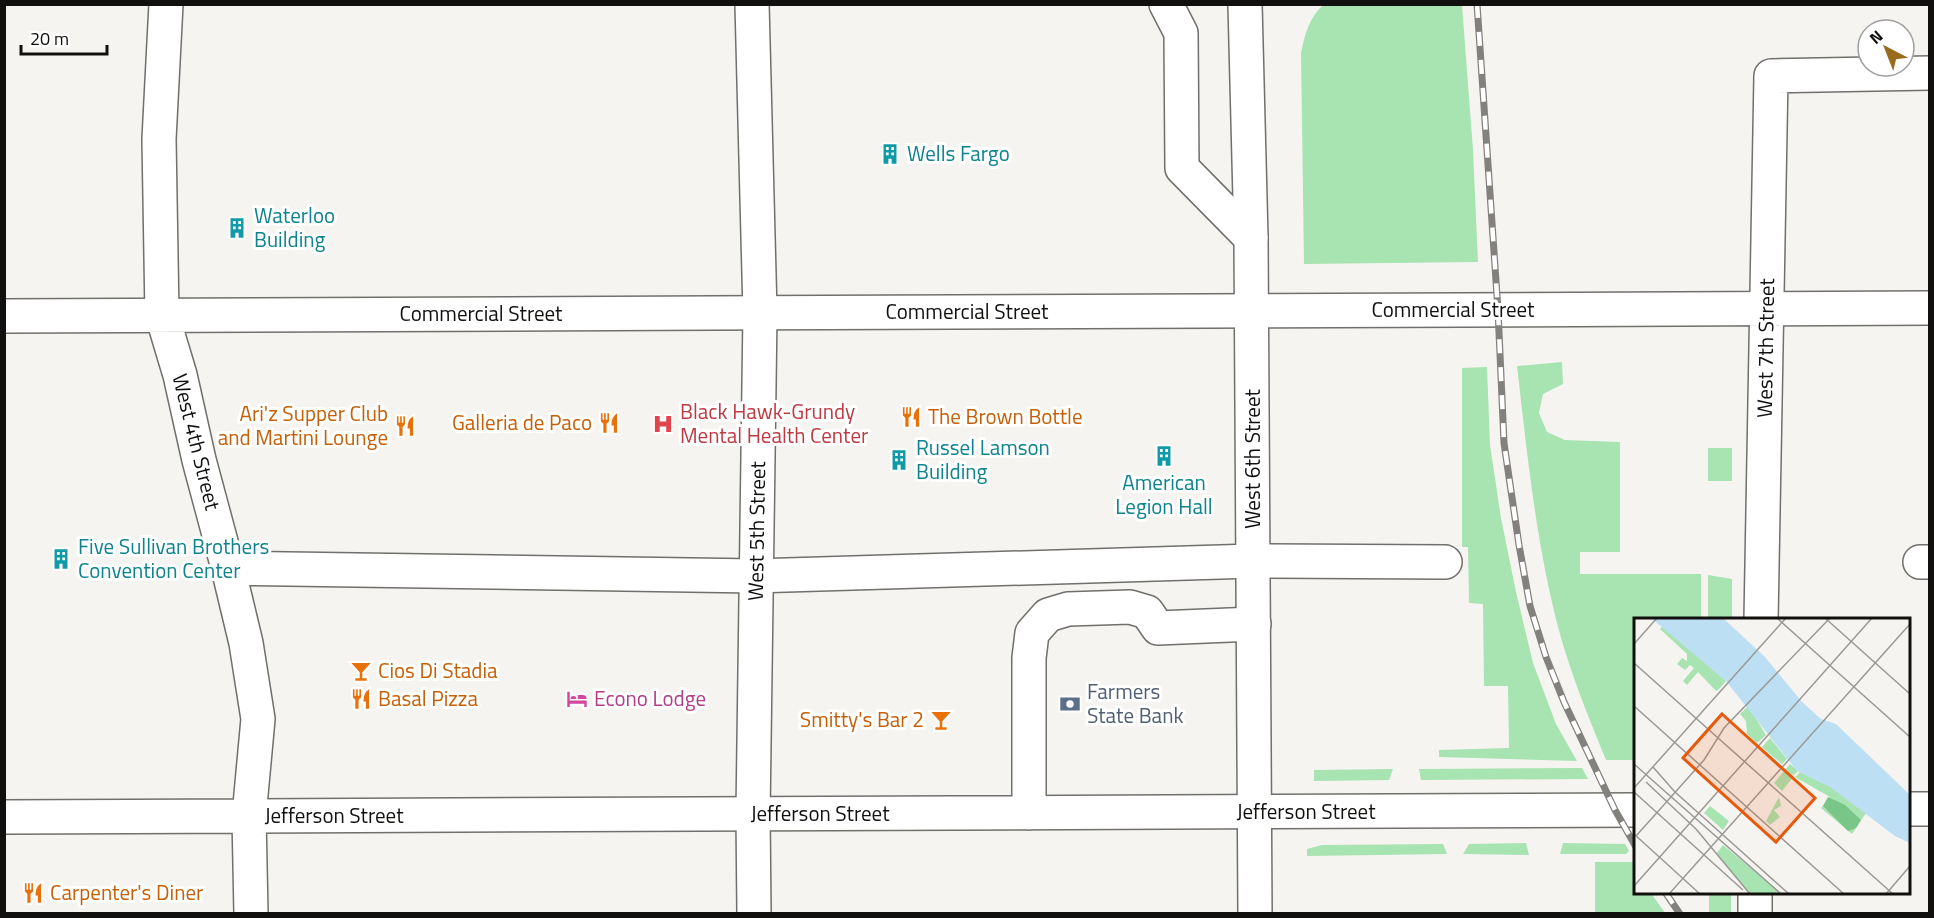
<svg xmlns="http://www.w3.org/2000/svg" width="1934" height="918" font-family="'Titillium Web',sans-serif">
  <style>
    .green { fill: #a7e4b1 }
    .lines { fill: none; stroke-linecap: round; stroke-linejoin: round }
    .minor-casing { stroke: #706f6b; stroke-width: 36 }
    .major-casing { stroke: #706f6b; stroke-width: 36 }
    .minor { stroke: #fff; stroke-width: 33 }
    .major { stroke: #fff; stroke-width: 33 }
    .rail-casing { stroke: #83817e; stroke-width: 7 }
    .rail { stroke: #fff; stroke-width: 4.5; stroke-dasharray: 14; stroke-linecap: butt }
    .labels { text-anchor: middle; stroke-width: 6; stroke-linejoin: round; paint-order: stroke }
    .culture-label { font-size: 21px; fill: #0d838f; stroke: #fff; text-anchor: start }
    .street-label { font-size: 21px; fill: #11100e; stroke: #fff }
    .health-label { font-size: 21px; fill: #be3a42; stroke: #fff; text-anchor: start }
    .food-label { font-size: 21px; fill: #c56008; stroke: #fff; text-anchor: start }
    .service-label { font-size: 21px; fill: #4e5e75; stroke: #fff; text-anchor: start }
    .hotel-label { font-size: 21px; fill: #b23c85; stroke: #fff; text-anchor: start }
    .inset-road { fill: none; stroke: #9a9996; stroke-width: 1.5 }
    .view { fill: #e8590c; fill-opacity: 0.15; stroke: #e8590c; stroke-width: 3 }
    .inset-edge { fill: none; stroke: #11100e; stroke-width: 3 }
  </style>
  <rect width="100%" height="100%" fill="#f6f4f0"/>
  <!-- green -->
  <path class="green" d="M1323,5H1462L1473,150L1478,262L1304,264L1301,53C1305,34 1309,18 1323,5Z
    M1562,362L1563,384L1543,394L1539,413L1547,432L1565,440L1620,442V552H1580V574H1701V619L1636,620L1635,760H1606C1588,716 1570,672 1558,627C1536,542 1527,453 1517,366Z
    M1487,367L1490,445L1501,518L1516,592L1533,663L1556,724L1577,761L1439,757V750L1509,748L1508,686H1484L1483,604L1469,603L1468,547H1462V368Z
    M1708,448H1732V481H1708Z
    M1708,575L1732,579V619H1708Z
    M1582,768L1588,779L1421,780L1419,769Z
    M1393,769L1389,780L1314,781V770Z
    M1526,843L1529,855L1463,854L1469,844Z
    M1563,843L1625,844L1629,851L1626,854H1560Z
    M1443,844L1447,854L1307,856V849L1322,845Z
    M1595,862H1633L1635,866L1636,892L1651,893L1665,913H1595Z
    M1709,893H1731V913H1709Z"/>
  <g class="lines">
    <!-- minor casing -->
    <g class="minor-casing">
      <path id="minor" d="M166,4L159,139L162,315L180,375L199,460L228,568L246,643L258,719L249,816L251,914
        M1166,4L1181,33L1182,168L1251,238
        M4,316L1930,308
        M1920,562H1930
        M228,568L756,576L1253,561L1445,562
        M1761,620L1771,76L1930,73
        M1908,809H1930
        M1029,813V658L1032,633L1048,615L1068,609L1130,607L1147,612L1158,628L1254,624
        M4,817L1636,810
        M1755,914V892"/>
    </g>
    <!-- major casing -->
    <g class="major-casing">
      <path id="major" d="M752,4L760,313L753,814L754,914
        M1245,4L1251,238L1255,914"/>
    </g>
    <!-- minor -->
    <use href="#minor" class="minor"/>
    <!-- major -->
    <use href="#major" class="major"/>
    <!-- rail casing -->
    <g class="rail-casing">
      <path id="rail" d="M1477,4L1498,310L1504,443L1519,545L1530,606L1546,657L1564,702L1615,810L1636,847
        M1665,892L1680,914"/>
    </g>
    <!-- rail -->
    <use href="#rail" class="rail"/>
  </g>
  <!-- icons -->
  <defs>
    <g id="building-bare" transform="scale(1.62)"><path d="M-4-6H4V6H1V3H-1V6H-4ZM-2.5-4.3h1.7v1.8h-1.7ZM.8-4.3h1.7v1.8H.8ZM-2.5-1h1.7V.8h-1.7ZM.8-1h1.7V.8H.8Z" fill="#0f9aa8" stroke="#fff" stroke-width="2.5" paint-order="stroke"/></g>
    <g id="restaurant-bare" transform="scale(1.62)"><path d="M-5-6h1v4h1v-4h1v4h1v-4h1v5L-1.5 .5V6h-2V.5L-5-1ZM5-6V6H3V1.5H1.5Q1.5-4 5-6Z" fill="#e8710a" stroke="#fff" stroke-width="2.5" paint-order="stroke"/></g>
    <g id="hospital-bare" transform="scale(1.62)"><path d="M-5-5h3v3.5h4V-5h3V5h-3V1.5h-4V5h-3Z" fill="#e0444e" stroke="#fff" stroke-width="2.5" paint-order="stroke"/></g>
    <g id="bar-bare" transform="scale(1.62)"><path d="M-6-5H6L.8 .8V4.5H3.5V6h-7V4.5H-.8V.8Z" fill="#e8710a" stroke="#fff" stroke-width="2.5" paint-order="stroke"/></g>
    <g id="hotel-bare" transform="scale(1.62)"><path d="M-6-4.5h1.5V1H6V5H4.5V3h-9V5H-6ZM-4 0a1.8 1.8 0 1 1 3.6 0ZM.5 0V-2.5h3Q6-2.5 6 0Z" fill="#d1479c" stroke="#fff" stroke-width="2.5" paint-order="stroke"/></g>
    <g id="bank-bare" transform="scale(1.62)"><path d="M-6-4H6V4H-6ZM0-2.3a2.3 2.3 0 1 0 0 4.6a2.3 2.3 0 1 0 0-4.6Z" fill="#5c6f8a" stroke="#fff" stroke-width="2.5" paint-order="stroke"/></g>
  </defs>
  <g fill-rule="evenodd">
    <use href="#building-bare" x="890" y="154"/>
    <use href="#building-bare" x="237" y="228"/>
    <use href="#restaurant-bare" x="911" y="417"/>
    <use href="#restaurant-bare" x="609" y="423"/>
    <use href="#hospital-bare" x="663" y="424"/>
    <use href="#restaurant-bare" x="405" y="426"/>
    <use href="#building-bare" x="1164" y="456"/>
    <use href="#building-bare" x="899" y="460"/>
    <use href="#building-bare" x="61" y="559"/>
    <use href="#bar-bare" x="361" y="671"/>
    <use href="#restaurant-bare" x="361" y="699"/>
    <use href="#hotel-bare" x="577" y="699"/>
    <use href="#bank-bare" x="1070" y="704"/>
    <use href="#bar-bare" x="941" y="720"/>
    <use href="#restaurant-bare" x="33" y="893"/>
  </g>
  <g class="labels">
    <!-- culture labels -->
    <g class="culture-label">
      <text x="907" y="161">Wells Fargo</text>
      <text x="254" y="223">Waterloo<tspan x="254" dy="24">Building</tspan></text>
      <text x="916" y="455">Russel Lamson<tspan x="916" dy="24">Building</tspan></text>
      <text x="1164" y="490" text-anchor="middle">American<tspan x="1164" dy="24">Legion Hall</tspan></text>
      <text x="78" y="554">Five Sullivan Brothers<tspan x="78" dy="24">Convention Center</tspan></text>
    </g>
    <!-- street labels -->
    <g class="street-label">
      <text x="1453" y="317">Commercial Street</text>
      <text x="967" y="319">Commercial Street</text>
      <text x="481" y="321">Commercial Street</text>
      <text transform="translate(1766 348) rotate(-89)" y="7">West 7th Street</text>
      <text transform="translate(196 442) rotate(76)" y="7">West 4th Street</text>
      <text transform="translate(1253 459) rotate(-90)" y="7">West 6th Street</text>
      <text transform="translate(757 531) rotate(-89)" y="7">West 5th Street</text>
      <text x="1306" y="819">Jefferson Street</text>
      <text x="820" y="821">Jefferson Street</text>
      <text x="334" y="823">Jefferson Street</text>
    </g>
    <!-- health labels -->
    <g class="health-label">
      <text x="680" y="419">Black Hawk-Grundy<tspan x="680" dy="24">Mental Health Center</tspan></text>
    </g>
    <!-- food labels -->
    <g class="food-label">
      <text x="388" y="421" text-anchor="end">Ari'z Supper Club<tspan x="388" dy="24">and Martini Lounge</tspan></text>
      <text x="928" y="424">The Brown Bottle</text>
      <text x="592" y="430" text-anchor="end">Galleria de Paco</text>
      <text x="378" y="678">Cios Di Stadia</text>
      <text x="378" y="706">Basal Pizza</text>
      <text x="924" y="727" text-anchor="end">Smitty's Bar 2</text>
      <text x="50" y="900">Carpenter's Diner</text>
    </g>
    <!-- service labels -->
    <g class="service-label">
      <text x="1087" y="699">Farmers<tspan x="1087" dy="24">State Bank</tspan></text>
    </g>
    <!-- hotel labels -->
    <g class="hotel-label">
      <text x="594" y="706">Econo Lodge</text>
    </g>
  </g>
  <!-- overview -->
  <g transform="translate(1634 618)">
    <rect width="276" height="276" fill="#f6f4f0"/>
    <path d="M29,8L92,63L85,71L82,73L64,54L53,67L49,63L60,50L56,47L51,52L43,46L48,40L53,43V36L26,11ZM114,88L132,117L123,125L113,116L112,103L106,96ZM136,120L153,141L148,146L128,129ZM156,146L164,153L160,157L157,155L160,158L148,173L140,165ZM166,154L197,169L232,195L218,216L187,190L196,179L161,159ZM145,179L147,188L140,192L146,199L136,207L132,203ZM76,188L95,203L89,212L70,195ZM89,227L148,276H116L82,236Z" fill="#a7e4b1"/>
    <path d="M194,179L211,187L227,202L222,210L214,213L189,188Z" fill="#7ac588"/>
    <path d="M17,0H89L131,39L168,84L187,101L202,106L276,177V225L261,218L196,169L163,153L92,63Z" fill="#bcdff3"/>
    <path class="inset-road" d="M143,0L276,119M191,0L276,76M0,26L23,0M0,45L259,276M0,88L210,276M0,146L147,276M19,149L41,174L155,276M12,164L62,211L116,276M0,170L152,0M0,174L109,272M0,216L66,276M2,218L70,142L90,110L196,0M0,268L238,0M35,276L276,6M252,276L276,248"/>
    <path class="view" d="M88,96L181,180L142,224L49,140Z"/>
    <rect width="276" height="276" class="inset-edge"/>
  </g>
  <!-- border -->
  <rect width="1934" height="918" fill="none" stroke="#11100e" stroke-width="12"/>
  <!-- north arrow -->
  <g transform="translate(1886 48) rotate(318)"><circle r="28" fill="#ffffff" stroke="#a09f9f" stroke-width="1.5"/>
  <path d="M0-4.5L10 22L0 15L-10 22Z" fill="#9a6b1c"/>
  <text y="-9" font-size="16" font-weight="bold" text-anchor="middle" fill="#11100e">N</text>
  </g>
  <!-- scale -->
  <path d="M21 45v9h86v-9" fill="none" stroke="#11100e" stroke-width="3"/>
  <text x="30" y="45" font-size="18" fill="#11100e" stroke="#ffffff" stroke-width="4.5" paint-order="stroke">20 m</text>
</svg>
